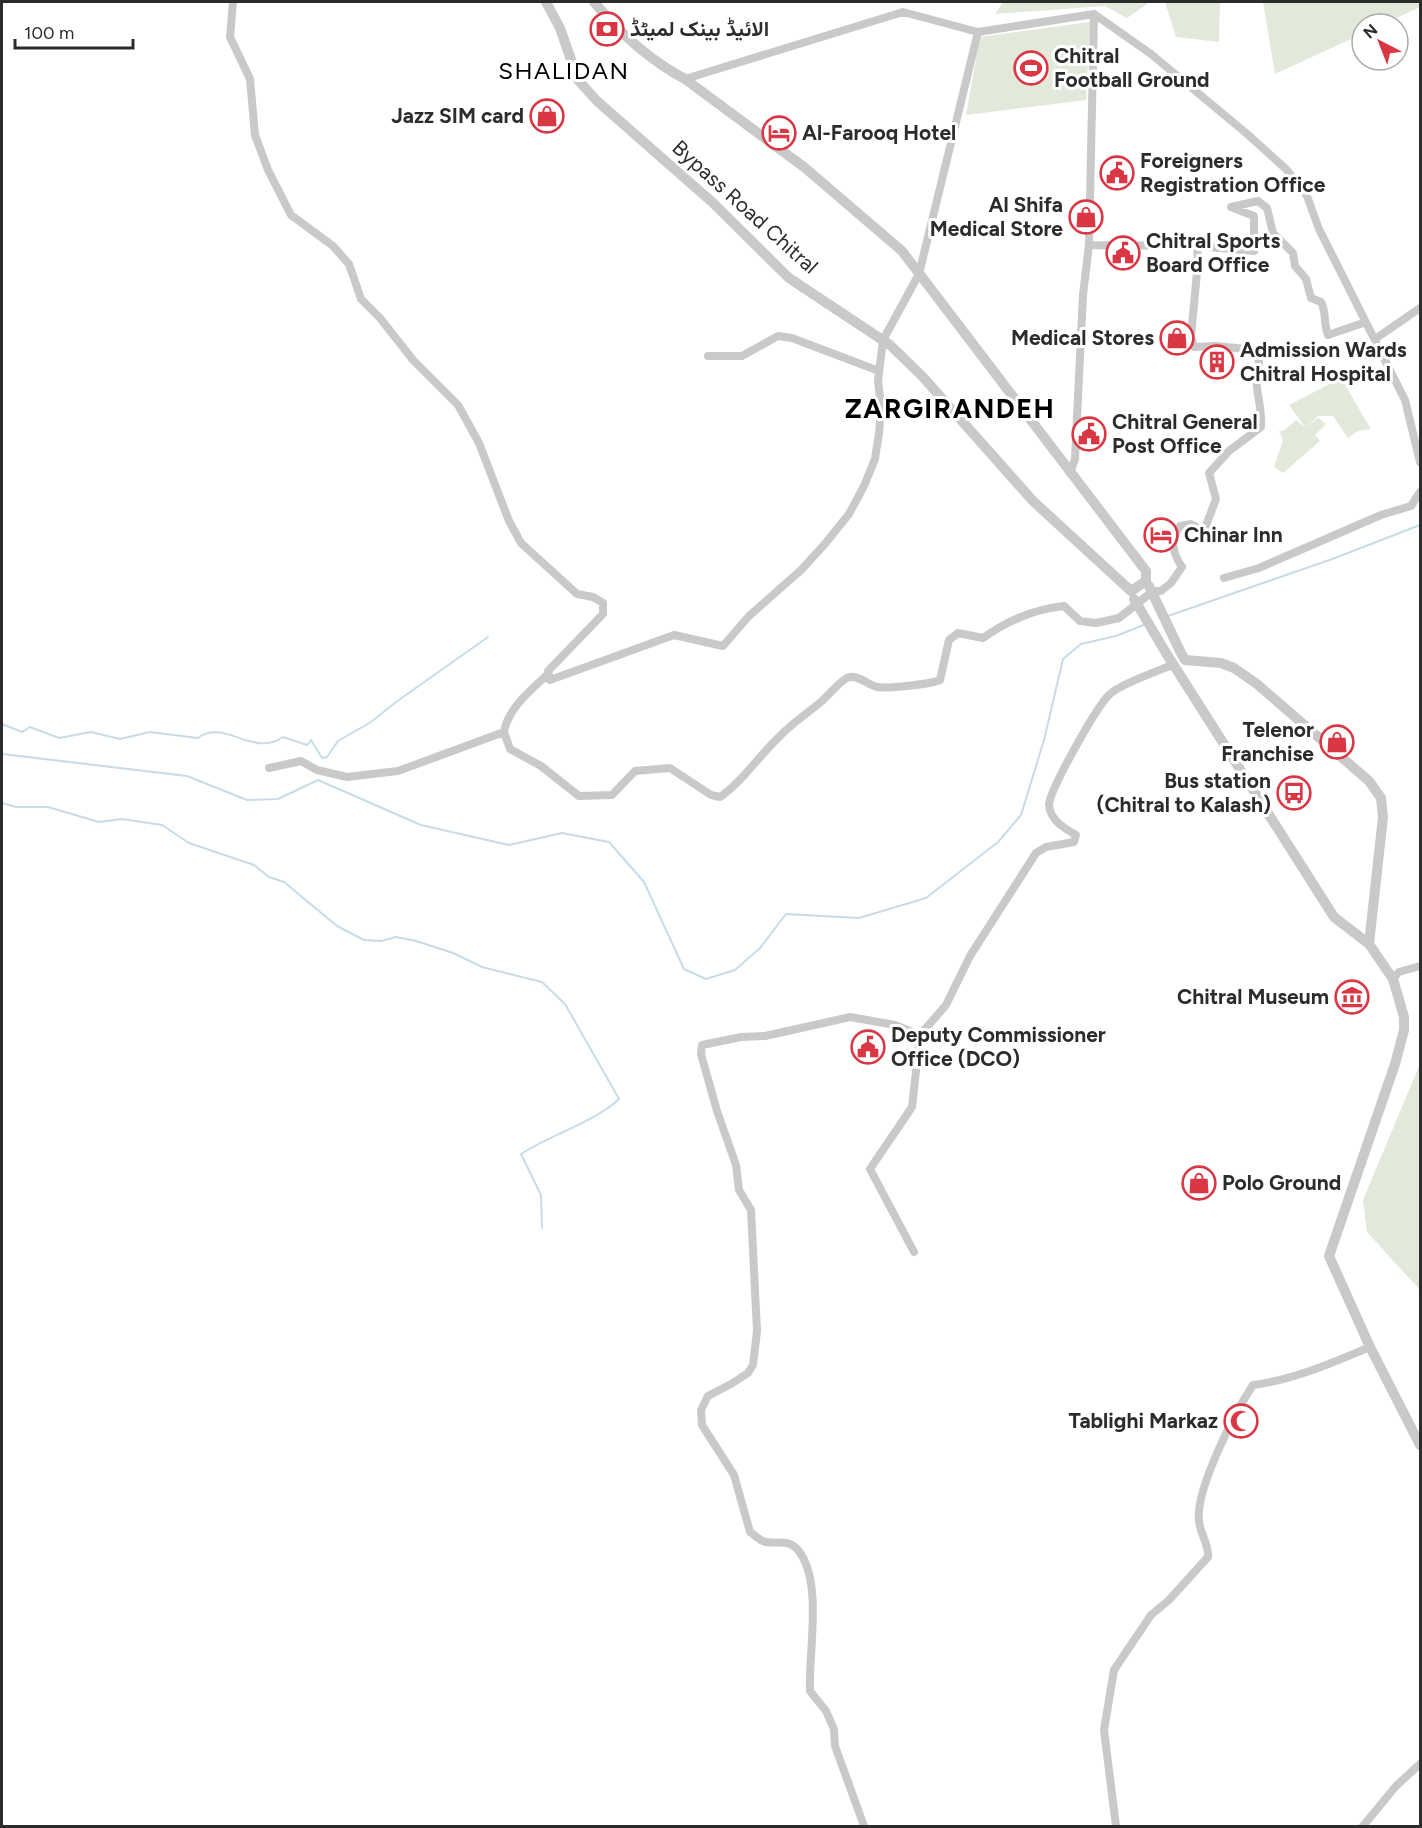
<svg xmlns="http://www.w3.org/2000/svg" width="1422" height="1828" font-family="Figtree,Vazirmatn,sans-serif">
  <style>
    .green { fill: #e2e9da }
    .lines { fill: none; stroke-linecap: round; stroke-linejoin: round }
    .stream { stroke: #c7dce8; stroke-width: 2 }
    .minor { stroke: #c9c9c9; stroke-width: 8 }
    .tertiary { stroke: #c9c9c9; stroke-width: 10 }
    .tertiary-bridge { stroke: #c9c9c9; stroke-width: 10 }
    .labels { text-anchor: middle; stroke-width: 6; stroke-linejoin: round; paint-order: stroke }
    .poi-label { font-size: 21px; font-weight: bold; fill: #2c2c2c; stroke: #fff; text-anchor: start }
    .street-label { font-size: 21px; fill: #2c2c2c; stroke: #fff }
    .quarter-label { font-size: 24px; letter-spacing: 1.5px; fill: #000; stroke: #fff }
    .district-label { font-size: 27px; font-weight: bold; letter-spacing: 1.5px; fill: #000; stroke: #fff }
  </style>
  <rect width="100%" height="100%" fill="#fff"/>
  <!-- green -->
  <path class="green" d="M1003,2H1150L1127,18L1105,6L995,14Z
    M1165,2H1220L1219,42L1176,37Z
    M1263,2H1420V7L1383,24H1362V34L1275,74Z
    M1090,22L1086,100L966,115L980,37Z
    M1341,378L1371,429L1358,431L1348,438L1333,416H1318L1306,428L1318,418L1326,424L1315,435L1320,441L1283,473L1274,467L1283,440L1279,430L1283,431L1296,420L1305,427L1289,405Z
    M1420,1064V1290L1367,1232L1363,1200Z"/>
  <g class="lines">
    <!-- stream -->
    <path class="stream" d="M1168,616L1335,558L1420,525
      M2,724L22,732L30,727L59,738L91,732L120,739L150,732L198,738C223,718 254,758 283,737L307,745L311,740L322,758L327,757L338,741L371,722L396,702L488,637
      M2,754L187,776L247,800L278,799L318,780L421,825L509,845L562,833L609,842L644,882L684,969L706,979L735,970L760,948L786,914L859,918L926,898L998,842L1021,815L1044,740L1063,659L1081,644L1116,636L1146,624
      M2,803L16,807H48L99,822L122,819L162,825L189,843L254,865L269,877L284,882L337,926L364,940L381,941L396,937L416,941L453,953L482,967L542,982L565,1004L619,1099C596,1121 550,1135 521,1154L541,1195L542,1228"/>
    <!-- minor -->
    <path class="minor" d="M233,2L230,37L250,79L255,135L268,170L291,215L333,246L349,264L361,299L380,318L413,360L458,405L479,443L509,521L521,543L577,594L593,597L603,603V614L548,671L550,680L674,635L723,646L749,616L801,570L824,545L849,514L864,486L875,459L879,433L881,407L878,381L883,340L919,274L978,32
      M685,79L903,12L978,32L1094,14L1151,54L1246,133L1286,169L1307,196L1319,229L1405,400L1420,462
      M1089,245L1197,246
      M1375,339L1420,308
      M708,356H742L778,336L792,338L879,371
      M1070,473L1075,459L1083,295L1089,245L1094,14
      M1224,578L1259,568L1381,515L1411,506L1420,492
      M504,732L510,749L541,766L579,796L612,795L635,771L670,768L711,795L720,797C742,782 758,757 778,738C792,723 808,713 823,700C830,694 839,682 847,678C856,673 868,685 877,687C887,689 931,684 940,680L949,640L958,633L983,638C1007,621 1034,609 1064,606L1080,621L1096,623L1119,618L1153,591H1161L1171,583L1182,567C1172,552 1170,541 1180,526L1191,524L1204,531L1216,499L1209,473L1229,451L1261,427C1262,413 1259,402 1257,388C1256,375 1262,362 1257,350L1216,346L1194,347L1191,336L1198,262L1197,246L1254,251V216L1231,207L1258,201L1267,208L1273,233L1293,253L1295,266L1306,279L1311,298L1321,302C1327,313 1323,323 1328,335L1366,322
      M269,768L301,761L317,770L347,777L398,771L504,732C508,708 531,690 548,674
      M1393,979L1399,972L1420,966
      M914,1252L870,1169L912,1107L920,1035
      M864,1826L835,1746L834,1729L826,1711L810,1691C808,1653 824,1579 797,1549C788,1539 776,1544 766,1542C760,1541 755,1535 750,1532L734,1475L702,1425L701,1410L708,1396L731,1384L748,1373L753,1365L757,1331L751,1210L739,1190L736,1165L717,1111L701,1054L702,1045L741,1037L765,1036L850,1017L895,1025L920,1035L946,1005L970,956L1036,853L1046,847L1074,842L1076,835C1064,828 1050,820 1049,805C1049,791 1097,706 1109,695C1118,685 1158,671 1172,665
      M1116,1826L1104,1730L1114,1670L1151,1615L1169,1600L1208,1557C1209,1544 1200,1534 1199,1521C1195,1490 1235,1412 1253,1385C1293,1380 1332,1363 1370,1347
      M1363,1826L1396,1786L1420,1764"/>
    <!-- tertiary -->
    <path class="tertiary" d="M546,2L560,28L578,80L597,101L712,202L789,278L890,345L922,376L1033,501L1131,591
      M594,2C619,32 651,61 685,79L804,167L902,251L1146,571V581L1131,591
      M1180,651L1185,660L1221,663L1234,668L1257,684L1369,781L1381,798L1383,817L1369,944L1393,979L1404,1017V1030L1395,1064L1329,1256L1370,1347L1420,1445
      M1166,653L1334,917L1369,944"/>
    <!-- tertiary-bridge -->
    <path class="tertiary-bridge" d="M1149,586L1180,651
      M1134,599L1166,653"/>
  </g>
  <!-- icons -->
  <defs>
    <g id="bank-ring" transform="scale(1.725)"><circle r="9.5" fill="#fff" stroke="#da3745" stroke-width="1.5"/><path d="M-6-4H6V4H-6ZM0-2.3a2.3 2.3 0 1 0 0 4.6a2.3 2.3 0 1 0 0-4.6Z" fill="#da3745"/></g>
    <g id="stadium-ring" transform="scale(1.725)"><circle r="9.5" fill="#fff" stroke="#da3745" stroke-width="1.5"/><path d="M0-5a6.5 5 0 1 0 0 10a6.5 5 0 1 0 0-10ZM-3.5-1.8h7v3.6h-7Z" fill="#da3745"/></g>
    <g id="shop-ring" transform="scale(1.725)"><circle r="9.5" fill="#fff" stroke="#da3745" stroke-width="1.5"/><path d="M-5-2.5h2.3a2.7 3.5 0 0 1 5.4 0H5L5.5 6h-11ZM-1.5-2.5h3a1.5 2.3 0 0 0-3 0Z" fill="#da3745"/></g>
    <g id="hotel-ring" transform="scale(1.725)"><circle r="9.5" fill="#fff" stroke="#da3745" stroke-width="1.5"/><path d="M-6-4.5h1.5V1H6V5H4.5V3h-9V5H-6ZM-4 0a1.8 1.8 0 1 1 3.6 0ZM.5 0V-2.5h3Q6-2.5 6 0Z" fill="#da3745"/></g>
    <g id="civic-ring" transform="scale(1.725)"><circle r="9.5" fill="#fff" stroke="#da3745" stroke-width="1.5"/><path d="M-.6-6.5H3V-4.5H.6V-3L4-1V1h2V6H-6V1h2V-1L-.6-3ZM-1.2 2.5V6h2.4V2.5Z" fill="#da3745"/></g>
    <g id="building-ring" transform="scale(1.725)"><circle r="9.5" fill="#fff" stroke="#da3745" stroke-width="1.5"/><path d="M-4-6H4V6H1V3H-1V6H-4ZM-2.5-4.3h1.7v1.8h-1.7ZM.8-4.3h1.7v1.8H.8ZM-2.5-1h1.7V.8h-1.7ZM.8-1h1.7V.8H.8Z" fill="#da3745"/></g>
    <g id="bus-ring" transform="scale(1.725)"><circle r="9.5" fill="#fff" stroke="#da3745" stroke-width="1.5"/><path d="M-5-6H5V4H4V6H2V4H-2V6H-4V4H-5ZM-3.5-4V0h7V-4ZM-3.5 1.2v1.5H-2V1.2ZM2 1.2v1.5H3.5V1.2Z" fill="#da3745"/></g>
    <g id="museum-ring" transform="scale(1.725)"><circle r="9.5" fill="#fff" stroke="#da3745" stroke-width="1.5"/><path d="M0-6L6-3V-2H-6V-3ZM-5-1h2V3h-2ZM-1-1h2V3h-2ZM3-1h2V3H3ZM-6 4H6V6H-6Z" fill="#da3745"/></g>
    <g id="mosque-ring" transform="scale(1.725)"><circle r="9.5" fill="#fff" stroke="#da3745" stroke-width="1.5"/><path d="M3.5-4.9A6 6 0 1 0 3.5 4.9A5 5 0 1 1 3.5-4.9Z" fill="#da3745"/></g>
  </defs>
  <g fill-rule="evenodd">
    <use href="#bank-ring" x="607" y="29"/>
    <use href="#stadium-ring" x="1031" y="68"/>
    <use href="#shop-ring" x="547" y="116"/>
    <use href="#hotel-ring" x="779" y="133"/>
    <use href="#civic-ring" x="1117" y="173"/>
    <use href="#shop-ring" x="1086" y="217"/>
    <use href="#civic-ring" x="1123" y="253"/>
    <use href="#shop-ring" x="1177" y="338"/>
    <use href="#building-ring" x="1217" y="362"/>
    <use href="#civic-ring" x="1089" y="434"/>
    <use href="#hotel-ring" x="1161" y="535"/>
    <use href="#shop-ring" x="1337" y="742"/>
    <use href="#bus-ring" x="1294" y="793"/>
    <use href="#museum-ring" x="1352" y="997"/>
    <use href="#civic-ring" x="868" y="1047"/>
    <use href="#shop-ring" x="1199" y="1183"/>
    <use href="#mosque-ring" x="1241" y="1421"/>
  </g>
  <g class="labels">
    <!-- poi labels -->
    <g class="poi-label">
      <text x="630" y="36">الائیڈ بینک لمیٹڈ</text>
      <text x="1054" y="63">Chitral<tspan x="1054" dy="24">Football Ground</tspan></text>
      <text x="524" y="123" text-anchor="end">Jazz SIM card</text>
      <text x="802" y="140">Al-Farooq Hotel</text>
      <text x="1140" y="168">Foreigners<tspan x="1140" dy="24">Registration Office</tspan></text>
      <text x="1063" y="212" text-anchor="end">Al Shifa<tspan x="1063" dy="24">Medical Store</tspan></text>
      <text x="1146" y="248">Chitral Sports<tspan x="1146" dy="24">Board Office</tspan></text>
      <text x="1154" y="345" text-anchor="end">Medical Stores</text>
      <text x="1240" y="357">Admission Wards<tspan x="1240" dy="24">Chitral Hospital</tspan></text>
      <text x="1112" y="429">Chitral General<tspan x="1112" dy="24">Post Office</tspan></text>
      <text x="1184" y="542">Chinar Inn</text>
      <text x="1314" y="737" text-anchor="end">Telenor<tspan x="1314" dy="24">Franchise</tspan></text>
      <text x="1271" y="788" text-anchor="end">Bus station<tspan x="1271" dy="24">(Chitral to Kalash)</tspan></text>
      <text x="1329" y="1004" text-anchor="end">Chitral Museum</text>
      <text x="891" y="1042">Deputy Commissioner<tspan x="891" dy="24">Office (DCO)</tspan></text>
      <text x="1222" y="1190">Polo Ground</text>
      <text x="1218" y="1428" text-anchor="end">Tablighi Markaz</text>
    </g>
    <!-- street labels -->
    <g class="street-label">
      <text transform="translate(745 207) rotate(42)" y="7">Bypass Road Chitral</text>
    </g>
    <!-- quarter labels -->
    <g class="quarter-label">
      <text x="564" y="79">SHALIDAN</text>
    </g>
    <!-- district labels -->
    <g class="district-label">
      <text x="950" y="418">ZARGIRANDEH</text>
    </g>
  </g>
  <!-- border -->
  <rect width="1422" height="1828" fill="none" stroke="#2c2c2c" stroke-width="6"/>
  <!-- north arrow -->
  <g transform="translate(1380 42) rotate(318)"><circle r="28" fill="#ffffff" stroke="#ababab" stroke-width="1.5"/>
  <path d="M0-4.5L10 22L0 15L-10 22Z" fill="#da3745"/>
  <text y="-9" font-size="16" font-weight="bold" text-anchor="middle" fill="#2c2c2c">N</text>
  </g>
  <!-- scale -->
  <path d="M15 39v9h118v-9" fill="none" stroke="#2c2c2c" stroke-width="3"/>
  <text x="24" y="39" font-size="18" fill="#2c2c2c" stroke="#ffffff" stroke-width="4.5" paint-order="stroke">100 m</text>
</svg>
